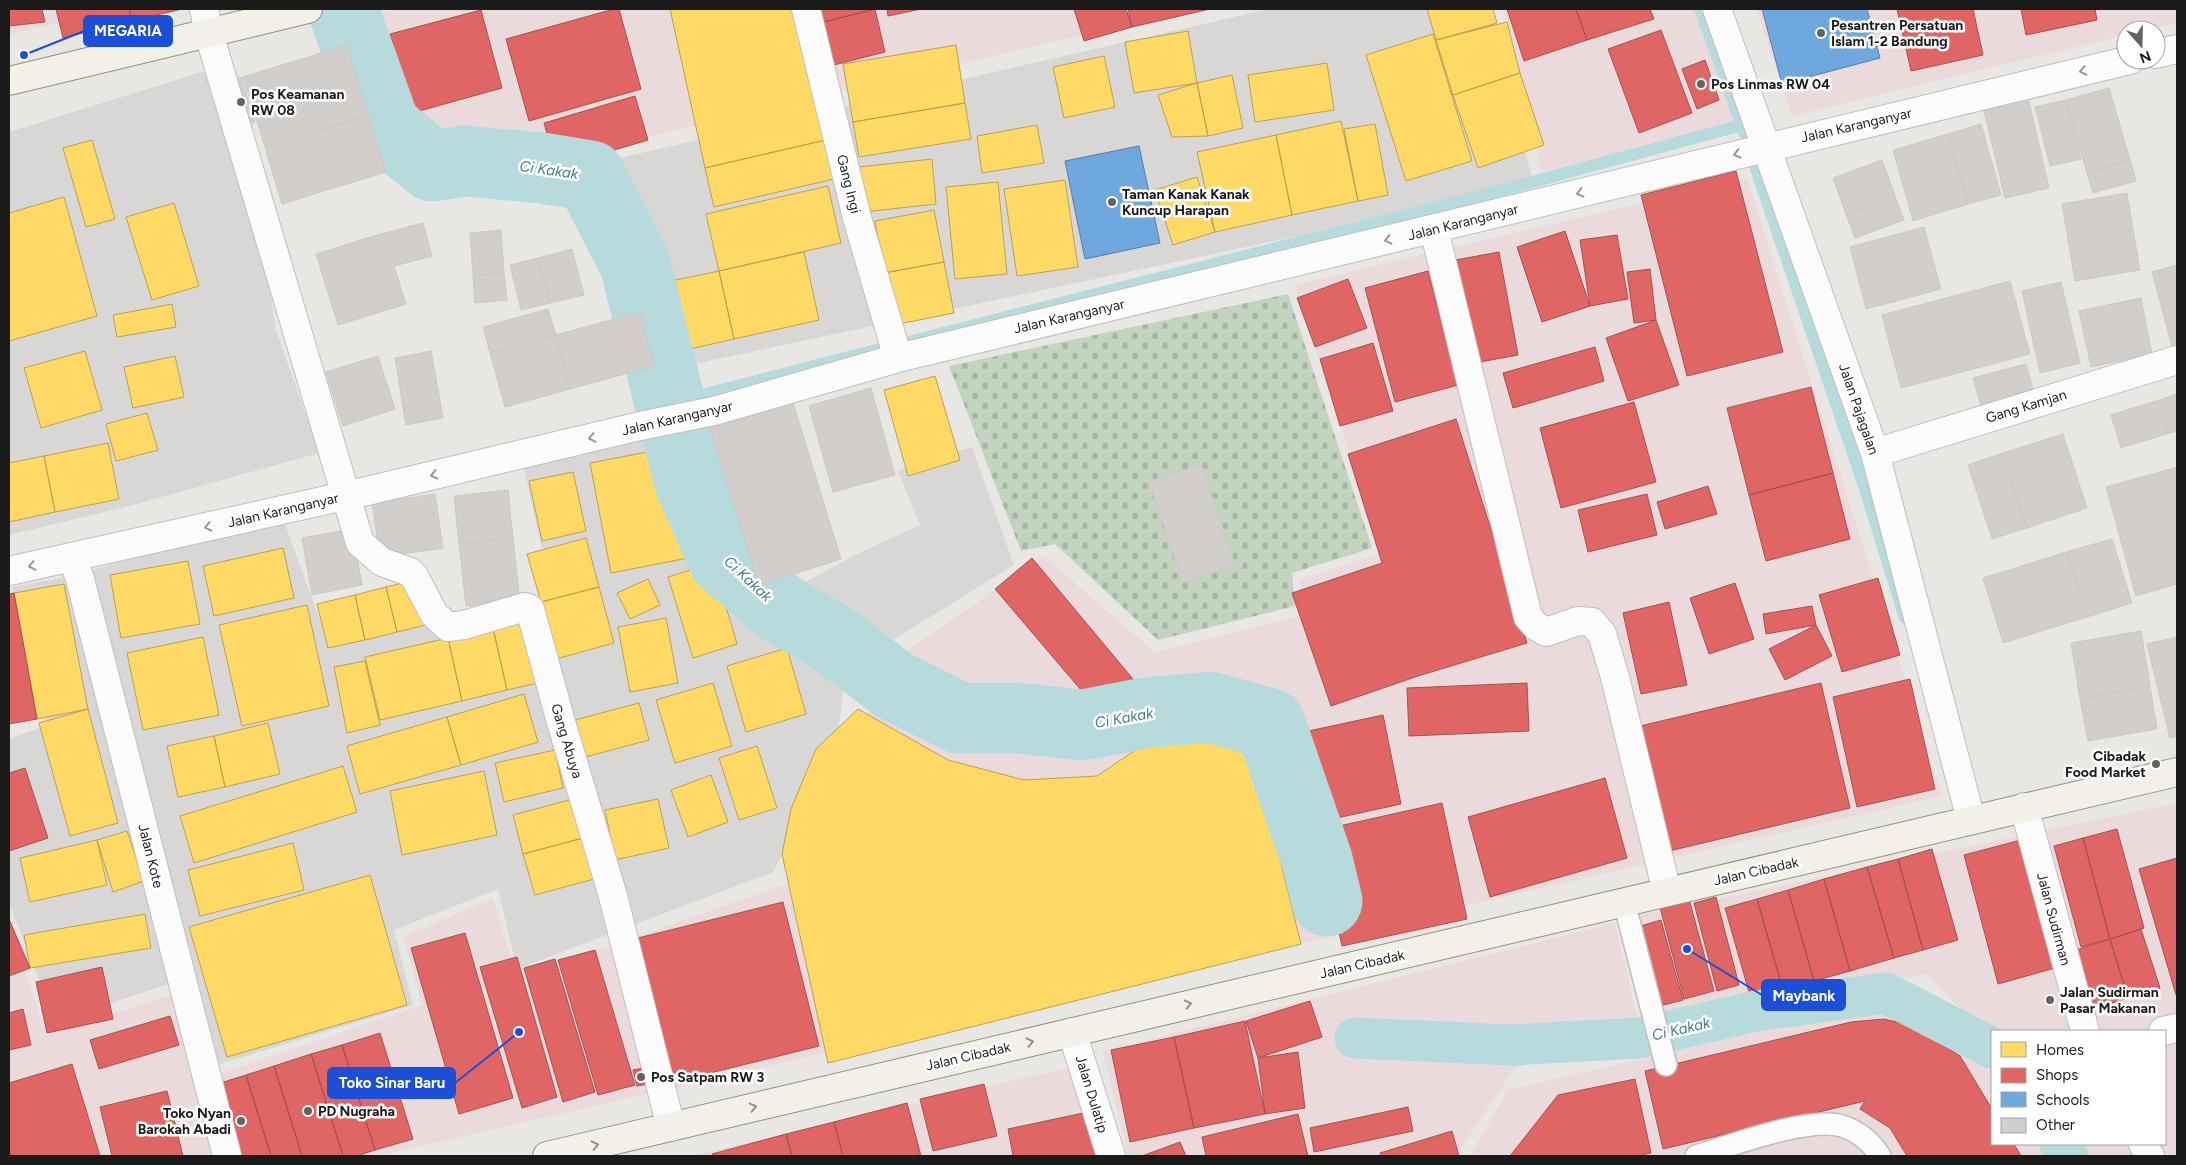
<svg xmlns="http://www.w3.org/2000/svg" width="2186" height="1165" font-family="Figtree,sans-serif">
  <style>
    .residential { fill: #d8d7d5 }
    .commercial { fill: #ebdadb }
    .cemetery { fill: url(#cemetery-stones) }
    .homes { fill: #ffd966; stroke: #bba050 }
    .shops { fill: #e06666; stroke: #a55050 }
    .schools { fill: #6fa8dc; stroke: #567ea2 }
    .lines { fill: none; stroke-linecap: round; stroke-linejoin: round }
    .stream { stroke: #b7dadc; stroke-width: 12 }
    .canal { stroke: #b7dadc; stroke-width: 41 }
    .river { stroke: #b7dadc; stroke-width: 71 }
    .building { fill: #d1cecc; stroke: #ccc8c5 }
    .lane-casing { stroke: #bfbebc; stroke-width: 24 }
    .street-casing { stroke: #bfbebc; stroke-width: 30 }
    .secondary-casing { stroke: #92917d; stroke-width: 30 }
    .lane { stroke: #fcfbfb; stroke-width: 21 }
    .street { stroke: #fcfbfb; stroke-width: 28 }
    .secondary { stroke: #f2f0e8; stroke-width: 28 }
    .oneway { stroke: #979696 }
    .oneway2 { stroke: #91908c }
    .poi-dot { fill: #636261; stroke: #fff; stroke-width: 2 }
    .labels { text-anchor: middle; stroke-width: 5; stroke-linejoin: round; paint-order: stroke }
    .poi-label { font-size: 14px; font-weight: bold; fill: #1b1b1b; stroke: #fff; text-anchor: start }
    .street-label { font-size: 14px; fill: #1b1b1b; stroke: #fff }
    .water-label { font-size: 15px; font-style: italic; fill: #467a96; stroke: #fff }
    .leader { fill: none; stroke: #1d4ed8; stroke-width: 2 }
    .callout-dot { fill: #1d4ed8; stroke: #fff; stroke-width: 2 }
    .callout { fill: #1d4ed8; stroke: #1d4ed8; stroke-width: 2 }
    .callout-label { font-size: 15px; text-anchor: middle; font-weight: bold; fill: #fff }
  </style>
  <defs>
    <pattern id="cemetery-stones" width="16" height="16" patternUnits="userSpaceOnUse" patternTransform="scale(1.25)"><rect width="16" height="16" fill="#c2d4c0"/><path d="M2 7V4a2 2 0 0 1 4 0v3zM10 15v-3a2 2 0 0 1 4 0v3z" fill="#a6b5a4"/></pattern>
  </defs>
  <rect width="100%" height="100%" fill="#e9e7e4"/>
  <!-- residential -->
  <path class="residential" d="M1269,9H1491L1534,186L694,364L639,208L589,165Z
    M205,71L254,186L276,330L319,453L133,505L9,535V132Z
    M680,417L724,573L750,612L857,554L920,525L898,471L972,447L1014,565L846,669L836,748L773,872L517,969L498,889L394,930L413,1005L216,1065L195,975L56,1022L9,903V739L47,725L12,587L73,576L281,513L330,648L552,593L520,452Z"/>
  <!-- commercial -->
  <path class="commercial" d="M9,9H117L9,35Z
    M397,9H1194L567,156L466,163L418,138L375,14Z
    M1504,9H1713L1746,130L1543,180Z
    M1756,9H2177V23L2147,30H2126V35L1792,116Z
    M1747,178L1942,796L378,1156H231L216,1075L422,1005L403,936L493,899L517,978L787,884L892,661L1044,556L1154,652L1303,615L1299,580L1383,552L1294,285Z
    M2177,803V1156H2081L2071,1144H2165V1031H1992V1047L1968,1017L1927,974L1657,1023L1640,915Z
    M1615,923L1640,1028L1514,1069L1457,1154L1458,1156H1128L1103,1051Z
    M9,925L47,1035L178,993L219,1156H9Z
    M1892,1000L1943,1009L1992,1070V1144H2052L2062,1156H1470L1508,1090Z
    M1075,1066L1099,1156H690Z"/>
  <!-- cemetery -->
  <path class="cemetery" d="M1288,294L1372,548L1292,573L1295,606L1158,640L1055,544L1021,551L949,366Z"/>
  <!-- homes -->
  <path class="homes" d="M670,9H800L830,139L705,168Z
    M1427,9H1493L1497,23L1436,40Z
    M1507,22L1520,73L1453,95L1436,40Z
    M1188,31L1197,83L1134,93L1125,42Z
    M1433,34L1472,161L1406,181L1366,55Z
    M956,45L965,103L853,122L843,64Z
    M1104,56L1115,107L1064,118L1053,67Z
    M1327,63L1334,110L1255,122L1248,75Z
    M1520,73L1544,145L1478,168L1453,95Z
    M1232,75L1243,128L1208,136L1197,83Z
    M1197,83L1208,136L1172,137L1158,95Z
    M965,103L971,139L859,157L853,122Z
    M1341,121L1358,201L1292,215L1276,135Z
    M1375,124L1388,195L1358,201L1344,129Z
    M1037,125L1044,163L982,173L977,136Z
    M1276,135L1292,215L1215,232L1197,152Z
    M830,139L838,178L714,207L705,168Z
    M92,140L115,219L86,227L63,148Z
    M932,159L936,204L864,212L859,167Z
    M1197,177L1215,232L1173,245L1155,190Z
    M1065,180L1078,267L1017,276L1004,189Z
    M998,182L1007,274L955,279L946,187Z
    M828,186L841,243L719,271L706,214Z
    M64,197L97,316L9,341V213Z
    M174,203L199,286L152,300L126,217Z
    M934,210L944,262L884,273L875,221Z
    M804,252L819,320L734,339L719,271Z
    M944,262L954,313L894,325L884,273Z
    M719,271L734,339L681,351L666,282Z
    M172,304L176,327L117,337L113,315Z
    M85,351L102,410L41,428L24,368Z
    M175,356L184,397L133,408L124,367Z
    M935,376L960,460L908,476L884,390Z
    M147,413L158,450L116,461L106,424Z
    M108,443L119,499L55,512L44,456Z
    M668,448L688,558L611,573L590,463Z
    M44,456L55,512L9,522V463Z
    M573,472L586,531L542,541L529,481Z
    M586,538L599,587L541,602L527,554Z
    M283,548L294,598L214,616L203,566Z
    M188,561L200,624L121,638L110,575Z
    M713,563L737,644L693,658L668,577Z
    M648,579L660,605L630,619L617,593Z
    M415,580L426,625L397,632L386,587Z
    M64,584L88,709L37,719L14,593Z
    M386,587L397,632L365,640L355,595Z
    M599,587L614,643L556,659L541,602Z
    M355,595L365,640L328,648L317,604Z
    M307,605L329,706L242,726L219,625Z
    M666,618L678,683L630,692L618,627Z
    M524,621L538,683L507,690L493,628Z
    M493,628L507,690L462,701L448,638Z
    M203,637L219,715L143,730L127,653Z
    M448,638L462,701L380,720L365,657Z
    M787,648L806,714L746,732L727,666Z
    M365,661L380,725L347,733L334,667Z
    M713,683L732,746L675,763L656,700Z
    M524,694L538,742L461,765L447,717Z
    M639,703L649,740L585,757L575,720Z
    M88,709L118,823L70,836L39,723Z
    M858,709L948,760L1024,780L1097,776L1149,741L1249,736L1301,944L828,1063L782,854L791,809L816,749Z
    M447,717L461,765L360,794L347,746Z
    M268,723L280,774L225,787L214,736Z
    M214,736L225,787L178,797L167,746Z
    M757,746L777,808L739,820L719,758Z
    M555,750L563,788L504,802L495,763Z
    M343,766L357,812L194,863L180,816Z
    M484,771L497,835L402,855L390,791Z
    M711,775L728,822L688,837L671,790Z
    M573,799L583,838L523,854L513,815Z
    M658,799L669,848L615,860L605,810Z
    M127,831L144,881L113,892L97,840Z
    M583,838L594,879L535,895L523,854Z
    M97,840L107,885L30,902L20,858Z
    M293,843L304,890L200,916L188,870Z
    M370,875L407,1005L227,1057L189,927Z
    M145,914L151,948L30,968L24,935Z"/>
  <!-- shops -->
  <path class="shops" d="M9,9H42L45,22L9,26Z
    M56,9H129L132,21L63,38Z
    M129,9H182L132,21Z
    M614,9H619L641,89L529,121L506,39Z
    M812,9H875L816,24Z
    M875,9L885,52L826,67L816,24Z
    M887,9H921L888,16Z
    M1074,9H1126L1132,27L1084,41Z
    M1128,9H1210L1132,27Z
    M1507,9H1576L1587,40L1524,61Z
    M1576,9H1650L1654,19L1587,40Z
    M1897,9H1973L1983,55L1911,71Z
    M2021,9H2095L2097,20L2026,35Z
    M481,10L502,88L412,113L390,34Z
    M1661,30L1692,113L1639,133L1608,49Z
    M1705,60L1719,100L1697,109L1682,69Z
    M635,96L648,140L557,167L544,123Z
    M1736,171L1783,352L1687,376L1641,195Z
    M1565,231L1590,306L1542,322L1517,247Z
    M1617,235L1628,299L1590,306L1580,240Z
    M1499,252L1518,355L1469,364L1450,261Z
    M1650,269L1656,320L1634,323L1627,272Z
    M1428,271L1458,385L1395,402L1365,288Z
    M1348,279L1367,328L1315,347L1297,298Z
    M1656,320L1679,385L1628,401L1606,338Z
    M1373,343L1393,411L1340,426L1320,359Z
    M1595,347L1604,381L1513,408L1503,373Z
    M1811,387L1833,473L1749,495L1727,408Z
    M1634,402L1656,482L1561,508L1540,428Z
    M1456,419L1527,643L1418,676L1331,706L1292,593L1382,563L1348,454Z
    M1833,473L1850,539L1766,561L1749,495Z
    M1708,486L1717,514L1665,529L1657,502Z
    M1647,494L1657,535L1588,552L1578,510Z
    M1032,558L1153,703L1104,717L995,589Z
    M1878,578L1900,655L1842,672L1819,595Z
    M1735,583L1754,639L1709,654L1690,598Z
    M14,593L37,719L9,724V594Z
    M1669,602L1687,685L1641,694L1623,613Z
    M1812,606L1816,625L1766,634L1763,614Z
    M1816,625L1832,656L1785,680L1769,649Z
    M1910,679L1935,789L1857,807L1833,697Z
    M1527,683L1529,731L1409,736L1407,688Z
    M1821,683L1850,808L1665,852L1636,727Z
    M1383,715L1401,804L1309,824L1290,735Z
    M25,768L48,838L9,851V773Z
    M1605,778L1627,858L1490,897L1468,817Z
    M1442,803L1467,919L1342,946L1317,831Z
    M2117,829L2144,928L2110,939L2083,838Z
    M2083,838L2110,939L2081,947L2054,846Z
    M2021,840L2055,968L1998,984L1964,855Z
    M1932,849L1958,940L1923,950L1898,859Z
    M2177,858V995H2176L2139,869Z
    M1898,859L1923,950L1894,958L1867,867Z
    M1867,867L1894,958L1850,971L1824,879Z
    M1824,879L1850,971L1814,981L1788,890Z
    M1788,890L1814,981L1783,990L1757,899Z
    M1716,897L1739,985L1717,991L1694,903Z
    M1689,899L1714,991L1684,999L1660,907Z
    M1757,899L1783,990L1751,999L1725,908Z
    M783,902L819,1046L666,1084L630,940Z
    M9,919L30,968L9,976Z
    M1661,920L1683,1000L1656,1007L1634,928Z
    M2141,929L2160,988L2128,998L2110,939Z
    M465,933L513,1098L459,1114L411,948Z
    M2110,939L2128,998L2091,1010L2073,951Z
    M595,950L635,1085L598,1095L558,960Z
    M517,957L557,1097L522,1108L480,967Z
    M555,959L595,1092L563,1102L524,968Z
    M102,967L113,1019L47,1033L36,982Z
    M1310,1001L1322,1037L1258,1058L1246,1021Z
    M23,1009L31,1045L9,1050V1013Z
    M170,1016L179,1045L99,1069L90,1040Z
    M1884,1019L1915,1026L1960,1056L1992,1109V1144H2014L2021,1156H1907L1890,1128L1860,1109L1865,1101L1663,1149L1645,1071L1851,1022Z
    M1245,1021L1265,1114L1194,1128L1174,1037Z
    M380,1033L413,1139L375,1150L342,1045Z
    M1174,1037L1194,1128L1130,1142L1111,1050Z
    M342,1045L375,1150L357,1156H343L311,1054Z
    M1298,1052L1305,1108L1265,1114L1258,1058Z
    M311,1054L343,1156H302L274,1066Z
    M72,1064L100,1156H9V1083Z
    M274,1066L302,1156H271L246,1075Z
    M644,1068L648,1084L637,1086L633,1070Z
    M246,1075L271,1156H233L211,1086Z
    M1635,1079L1651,1153L1637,1156H1510L1558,1095Z
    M984,1084L997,1136L933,1151L920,1099Z
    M167,1091L183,1156H112L100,1107Z
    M907,1103L921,1156H843L834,1122Z
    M1408,1107L1413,1131L1314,1152L1310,1128Z
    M1088,1112L1096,1156H1013L1008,1129Z
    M1298,1114L1308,1156H1206L1202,1137Z
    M834,1122L843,1156H792L786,1134Z
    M1452,1131L1459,1156H1381L1380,1153Z
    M786,1134L792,1156H713L712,1154Z
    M1180,1142L1186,1156H1142Z"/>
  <!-- schools -->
  <path class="schools" d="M1762,9H1867L1880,58L1782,84Z
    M1139,146L1160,243L1085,259L1065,161Z"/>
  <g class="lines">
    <!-- stream -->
    <path class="stream" d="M1700,9L1747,140
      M1753,160L1864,486L1905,618
      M912,341L1492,193L1742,125
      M671,403L891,346"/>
    <!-- canal -->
    <path class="canal" d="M1355,1038L1511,1045L1639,1038L1756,1011L1886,993L1992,1048
      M2060,1144L2068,1156"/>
    <!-- river -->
    <path class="river" d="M343,9L385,127L432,166L464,161L542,168L590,176L635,264L690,483L724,560L780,608L832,638L895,686L959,718H1017L1083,725L1145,713L1210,707L1270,724L1317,860L1327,901"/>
  </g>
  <!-- building -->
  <path class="building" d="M347,45L368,115L265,147L243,77Z
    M241,77L255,122L240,127L226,82Z
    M2109,88L2130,160L2087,173L2066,100Z
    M2066,100L2081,159L2050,166L2035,107Z
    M2029,101L2049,188L2005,198L1984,111Z
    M368,115L386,172L282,204L265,147Z
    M1981,124L2001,195L1968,204L1948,134Z
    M1948,134L1968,204L1913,221L1893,150Z
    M1882,160L1895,196L1846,214L1833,178Z
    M2130,160L2136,181L2093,193L2087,173Z
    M2127,193L2140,270L2075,281L2062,204Z
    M1895,196L1904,220L1855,238L1846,214Z
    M423,223L432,256L394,266L406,304L338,325L316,254L370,237Z
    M1924,227L1941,289L1866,309L1850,247Z
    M501,230L504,273L473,276L470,233Z
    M572,249L584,295L550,303L538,258Z
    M538,258L550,303L521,310L510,265Z
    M2177,265V349L2173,350L2152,272Z
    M504,273L507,300L475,303L473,276Z
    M2010,281L2030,354L1901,388L1882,315Z
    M2061,282L2080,363L2040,373L2022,291Z
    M2141,298L2152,354L2091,367L2079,311Z
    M548,309L556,335L490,353L483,327Z
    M640,312L654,366L570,389L556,335Z
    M556,335L570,389L505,407L490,353Z
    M431,351L443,418L406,425L395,358Z
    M378,356L395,409L343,426L326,372Z
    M2026,364L2035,396L1982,410L1973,378Z
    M871,388L895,475L833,492L809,406Z
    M2177,394V431L2169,433L2159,400Z
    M791,396L841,559L759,585L708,422Z
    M2159,400L2169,433L2121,448L2111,415Z
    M2063,434L2087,508L2027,528L2003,453Z
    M2003,453L2027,528L1992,539L1968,465Z
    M1201,464L1235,565L1183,583L1149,482Z
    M2177,467V584L2136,596L2106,487Z
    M508,490L513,538L459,544L454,496Z
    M435,494L443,548L380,557L372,503Z
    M352,529L362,585L312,595L302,538Z
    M513,538L520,600L466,606L459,544Z
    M2112,539L2132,603L2087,617L2066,552Z
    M2066,552L2087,617L2003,643L1983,578Z
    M2141,631L2150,686L2080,699L2071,643Z
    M2177,637V736L2170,738L2147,644Z
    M2150,686L2157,729L2088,741L2080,699Z"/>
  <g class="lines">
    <!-- lane casing -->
    <g class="lane-casing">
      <path id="lane" d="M1624,902L1666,1065
        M1696,1156C1730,1146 1809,1116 1842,1126C1858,1131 1871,1142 1880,1156"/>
    </g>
    <!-- street casing -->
    <g class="street-casing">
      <path id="street" d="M204,9L209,34L360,543L382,562L410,572L414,576L434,614L448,627L464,625L525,607L530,609L561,722L613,896L671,1127
        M806,9L857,218L898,358
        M1717,9L1875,453L1971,820
        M2156,54L2177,49
        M1434,229L1528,617L1536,626L1546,632L1578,621L1592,622L1602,634L1615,677L1667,892
        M1875,453L2177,360
        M72,557L80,579L227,1156
        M9,571L367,491L640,426L714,411L898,358L2130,60
        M2024,807L2085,1031
        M2163,1031L2177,1028
        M1072,1032L1111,1156
        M2143,1144L2150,1156"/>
    </g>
    <!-- secondary casing -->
    <g class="secondary-casing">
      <path id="secondary" d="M9,81L308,9
        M547,1156L2177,772"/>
    </g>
    <!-- lane -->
    <use href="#lane" class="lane"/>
    <!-- street -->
    <use href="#street" class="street"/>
    <!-- secondary -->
    <use href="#secondary" class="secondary"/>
  </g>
  <!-- one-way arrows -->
  <defs><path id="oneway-chevron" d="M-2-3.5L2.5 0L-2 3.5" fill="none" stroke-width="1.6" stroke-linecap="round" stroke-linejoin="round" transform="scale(1.25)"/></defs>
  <g class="oneway">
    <use href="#oneway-chevron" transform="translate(2083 71) rotate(167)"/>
    <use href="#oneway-chevron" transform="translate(1737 154) rotate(166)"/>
    <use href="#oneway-chevron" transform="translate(1580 193) rotate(166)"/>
    <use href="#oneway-chevron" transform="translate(1388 240) rotate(167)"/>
    <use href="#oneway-chevron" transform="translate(592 438) rotate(167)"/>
    <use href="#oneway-chevron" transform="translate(434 475) rotate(167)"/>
    <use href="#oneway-chevron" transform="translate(208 527) rotate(167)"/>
    <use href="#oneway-chevron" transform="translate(32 566) rotate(167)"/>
  </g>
  <g class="oneway2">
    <use href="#oneway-chevron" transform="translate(1188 1004) rotate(-13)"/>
    <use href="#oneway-chevron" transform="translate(1030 1042) rotate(-13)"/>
    <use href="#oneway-chevron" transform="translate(753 1107) rotate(-13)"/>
    <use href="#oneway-chevron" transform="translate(595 1145) rotate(-13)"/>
  </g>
  <!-- markers -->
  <g class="poi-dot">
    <circle cx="1821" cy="33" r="5"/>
    <circle cx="1701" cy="84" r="5"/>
    <circle cx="241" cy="102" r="5"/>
    <circle cx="1112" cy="202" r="5"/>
    <circle cx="2156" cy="764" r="5"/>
    <circle cx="2050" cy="1000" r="5"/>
    <circle cx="641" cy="1077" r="5"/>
    <circle cx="308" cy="1111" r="5"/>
    <circle cx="241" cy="1121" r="5"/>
  </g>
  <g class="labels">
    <!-- poi labels -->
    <g class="poi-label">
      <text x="1831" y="30">Pesantren Persatuan<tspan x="1831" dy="16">Islam 1-2 Bandung</tspan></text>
      <text x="1711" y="89">Pos Linmas RW 04</text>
      <text x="251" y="99">Pos Keamanan<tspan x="251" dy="16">RW 08</tspan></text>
      <text x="1122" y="199">Taman Kanak Kanak<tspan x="1122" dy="16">Kuncup Harapan</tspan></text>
      <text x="2146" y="761" text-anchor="end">Cibadak<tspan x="2146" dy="16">Food Market</tspan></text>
      <text x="2060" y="997">Jalan Sudirman<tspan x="2060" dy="16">Pasar Makanan</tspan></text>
      <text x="651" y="1082">Pos Satpam RW 3</text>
      <text x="318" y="1116">PD Nugraha</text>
      <text x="231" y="1118" text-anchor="end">Toko Nyan<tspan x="231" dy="16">Barokah Abadi</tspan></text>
    </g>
    <!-- street labels -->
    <g class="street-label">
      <text transform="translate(1856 125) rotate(-13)" y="5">Jalan Karanganyar</text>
      <text transform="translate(849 184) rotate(76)" y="5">Gang Ingi</text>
      <text transform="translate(1463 222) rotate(-14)" y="5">Jalan Karanganyar</text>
      <text transform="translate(1069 316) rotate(-13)" y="5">Jalan Karanganyar</text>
      <text transform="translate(2026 406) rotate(-17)" y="5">Gang Kamjan</text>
      <text transform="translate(1859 409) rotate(71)" y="5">Jalan Pajagalan</text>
      <text transform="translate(677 418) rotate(-13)" y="5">Jalan Karanganyar</text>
      <text transform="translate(283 510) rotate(-13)" y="5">Jalan Karanganyar</text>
      <text transform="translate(567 741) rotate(73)" y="5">Gang Abuya</text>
      <text transform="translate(151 856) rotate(76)" y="5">Jalan Kote</text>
      <text transform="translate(1756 871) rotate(-13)" y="5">Jalan Cibadak</text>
      <text transform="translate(2054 919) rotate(75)" y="5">Jalan Sudirman</text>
      <text transform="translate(1362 964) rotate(-13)" y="5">Jalan Cibadak</text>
      <text transform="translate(968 1056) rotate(-13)" y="5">Jalan Cibadak</text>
      <text transform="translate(1092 1094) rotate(73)" y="5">Jalan Dulatip</text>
    </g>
    <!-- water labels -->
    <g class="water-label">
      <text transform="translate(549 170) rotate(8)" y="5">Ci Kakak</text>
      <text transform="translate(748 579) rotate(43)" y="5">Ci Kakak</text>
      <text transform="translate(1124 718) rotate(-10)" y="5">Ci Kakak</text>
      <text transform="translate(1681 1029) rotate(-13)" y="5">Ci Kakak</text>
    </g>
  </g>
  <!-- callouts -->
  <path class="leader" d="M24 55L84 31M1687 949L1762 995M519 1032L455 1083"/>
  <g class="callout-dot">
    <circle cx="24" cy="55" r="5"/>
    <circle cx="1687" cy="949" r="5"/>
    <circle cx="519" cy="1032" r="5"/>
  </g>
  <g class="callout">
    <rect x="84" y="16" width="88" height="30" rx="5"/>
    <rect x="1762" y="980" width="83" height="30" rx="5"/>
    <rect x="328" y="1068" width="127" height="30" rx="5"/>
  </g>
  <g class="callout-label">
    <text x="128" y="36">MEGARIA</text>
    <text x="1804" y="1001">Maybank</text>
    <text x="392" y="1088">Toko Sinar Baru</text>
  </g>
  <!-- border -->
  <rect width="2186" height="1165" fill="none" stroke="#1b1b1b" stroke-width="20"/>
  <!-- legend -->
  <rect x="1991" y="1030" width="175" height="115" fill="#ffffff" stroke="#a4a4a4"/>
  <rect x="2001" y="1042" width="25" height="15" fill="#ffd966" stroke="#a4a4a4"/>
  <text x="2036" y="1055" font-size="15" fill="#1b1b1b">Homes</text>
  <rect x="2001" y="1068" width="25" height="15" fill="#e06666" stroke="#a4a4a4"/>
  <text x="2036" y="1080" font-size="15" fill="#1b1b1b">Shops</text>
  <rect x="2001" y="1092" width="25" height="15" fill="#6fa8dc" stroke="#a4a4a4"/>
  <text x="2036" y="1105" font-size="15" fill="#1b1b1b">Schools</text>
  <rect x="2001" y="1118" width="25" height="15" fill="#d1cecc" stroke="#a4a4a4"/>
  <text x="2036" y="1130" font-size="15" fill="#1b1b1b">Other</text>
  <!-- north arrow -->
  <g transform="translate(2141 45) rotate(160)"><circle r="24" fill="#ffffff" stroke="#a4a4a4"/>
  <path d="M0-4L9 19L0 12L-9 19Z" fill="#636261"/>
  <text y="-8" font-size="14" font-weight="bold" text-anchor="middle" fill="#1b1b1b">N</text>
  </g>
</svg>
